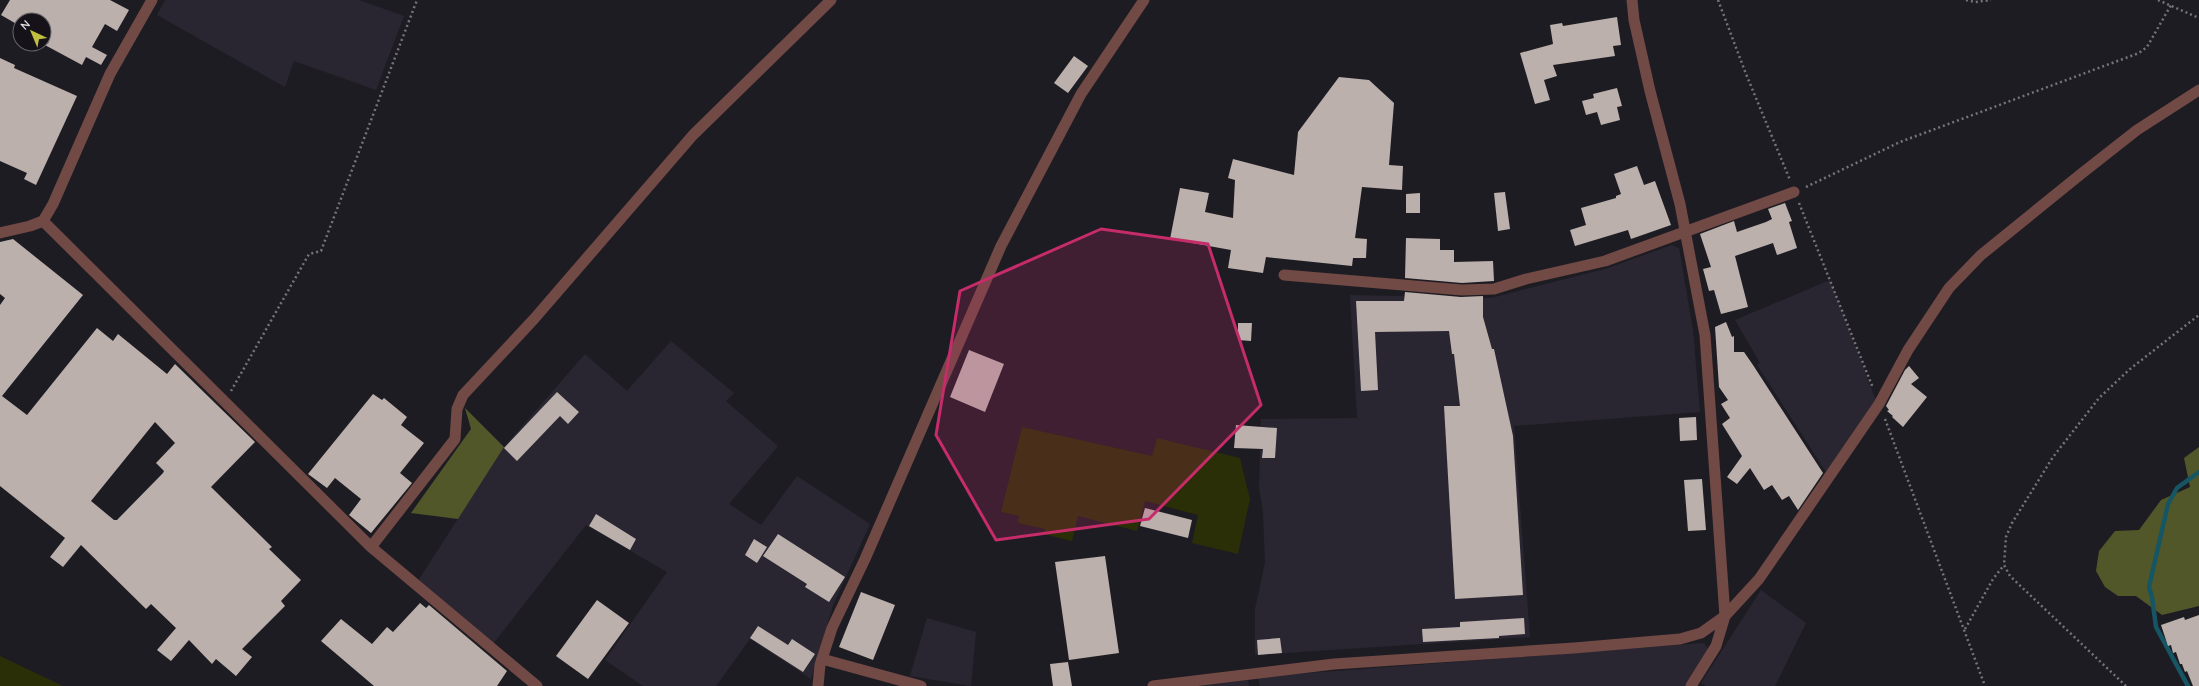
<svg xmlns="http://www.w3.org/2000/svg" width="2199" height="686" font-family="Quicksand,sans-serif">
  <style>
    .built { fill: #292632 }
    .green { fill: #2b2f07 }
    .forest { fill: #52572a }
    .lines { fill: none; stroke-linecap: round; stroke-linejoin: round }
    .stream { stroke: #165664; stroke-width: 4.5 }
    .building { fill: #bbb0ac; fill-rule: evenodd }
    .path { stroke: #76747a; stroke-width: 2.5; stroke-dasharray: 2 3; stroke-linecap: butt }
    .minor { stroke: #714945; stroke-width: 11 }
    .tertiary { stroke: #714945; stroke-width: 11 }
    .marked { fill: #c52c69; fill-opacity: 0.2; stroke: #c52c69; stroke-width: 3; stroke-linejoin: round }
  </style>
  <rect width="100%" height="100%" fill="#1e1c23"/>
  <!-- built -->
  <path class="built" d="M165,0H359L404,16L376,90L294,61L285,87L157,15Z
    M1672,245L1679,248L1693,330L1700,412L1514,426L1530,637L1255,655V609L1265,563L1263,512L1259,487L1261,419L1357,418L1350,295L1491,298L1605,269Z
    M1830,280L1876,401L1826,472L1757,365L1760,363L1735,320Z
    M671,341L734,393L726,401L778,446L729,504L761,525L797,476L870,524L833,605L811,679L750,639L716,686H643L605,660L667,572L586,525L493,644L418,581L504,447L585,354L627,391Z
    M1761,590L1806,623L1775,686H1706L1701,683Z
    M927,618L976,632L971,686L910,676Z
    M1704,643L1709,650L1685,686H1260L1258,677Z
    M1248,680L1249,686H1202Z"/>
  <!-- green -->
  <path class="green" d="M1022,427L1152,456L1157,438L1240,458L1250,499L1238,554L1192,543L1198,515L1145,501L1137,531L1078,516L1072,541L1044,534L1045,529L1018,523L1019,516L1001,512Z
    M0,656L63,686H0Z"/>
  <!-- forest -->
  <path class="forest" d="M465,408L504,447L458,519L411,513L471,429Z
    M2199,447V606L2162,615L2136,596H2118L2105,587L2096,571L2099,551L2115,531L2139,530L2161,500L2190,487L2184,458Z"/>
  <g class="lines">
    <!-- stream -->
    <path class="stream" d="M2188,686L2156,627L2152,597L2149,587L2168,504L2177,488L2199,472"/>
  </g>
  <!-- building -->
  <path class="building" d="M10,0H110L129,10L117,31L105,24L92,47L107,55L101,65L86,57L82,65L43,44L49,43L44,40V20H20V26L1,15Z
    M1617,17L1621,45L1613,46L1615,56L1553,65L1557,76L1544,80L1550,100L1535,104L1520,53L1553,44L1550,25L1562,23L1563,26Z
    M1074,56L1088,66L1068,93L1054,83Z
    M0,58L15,65L14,68L77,96L36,185L24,179L27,173L0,161Z
    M1339,77L1369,80L1394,103L1389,165L1403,166L1402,190L1362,187L1355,238L1367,239L1366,258H1353L1352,266L1266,257L1263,273L1228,268L1231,250L1170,239L1180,188L1209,193L1205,212L1233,218L1235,180L1228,178L1233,159L1294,175L1298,132Z
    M1617,88L1622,106L1617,107L1620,120L1601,125L1597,112L1586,115L1582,101L1594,98L1593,94Z
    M1637,166L1644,185L1655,181L1671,225L1631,239L1628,230L1575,246L1570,230L1586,225L1581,208L1616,198V196L1621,194L1614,174Z
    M1505,192L1510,229L1498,231L1494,193Z
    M1420,193V213H1406V194Z
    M1785,203L1792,221L1789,222L1797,248L1777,255L1773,243L1735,256L1748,307L1721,314L1714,290L1709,291L1703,269L1711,267L1700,234L1734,221L1737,232L1766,222L1772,219L1768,209Z
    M1406,238L1440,239V250H1454V262L1493,261L1494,281L1462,283L1405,278Z
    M13,239L83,295L2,396L27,415L97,328L113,341L118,334L167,374L175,364L255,442L211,487L272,547L269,549L301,580L281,601L285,606L242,649L252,657L236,676L216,659L212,664L189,640L171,661L157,650L176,628L151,604L146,609L81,545L63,567L50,557L65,538L0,486V305L5,298L0,294V242ZM155,422L175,443L156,463L164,471L163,473L117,520H114L91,501Z
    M1405,292L1461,297L1483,296V317L1492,349H1494L1513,436L1523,595L1455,599L1444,406H1460L1454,354H1452L1449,331L1375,332L1378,390L1361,391L1356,301H1404Z
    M1726,322L1732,337L1734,336V352H1744L1753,365L1823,473L1798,510L1789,496L1782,500L1772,485L1764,490L1750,468L1737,484L1727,477L1742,456L1722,424L1730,418L1721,404L1728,400L1719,387L1715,327Z
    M1238,323H1252L1251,341L1238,340Z
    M969,350L1004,364L985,412L950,397Z
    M1909,366L1919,378L1911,384L1927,397L1903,427L1892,417L1893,416L1887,411L1889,410L1886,406L1905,370Z
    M557,392L579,412L568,424L560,416L517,461L504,448Z
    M373,394L382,400L384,398L407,417L401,425L424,443L400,473L412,483L371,533L349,515L361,499L335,478L327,488L308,474Z
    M1696,417L1697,440L1680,441L1679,418Z
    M1236,425L1277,428L1275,458H1262L1263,449L1234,448Z
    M1702,479L1706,530L1688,531L1684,480Z
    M1145,508L1192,520L1188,538L1140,526Z
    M596,514L636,539L630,550L589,526Z
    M778,534L845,577L829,602L805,587L807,584L763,556Z
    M754,539L767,547L757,563L745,555Z
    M1105,556L1119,653L1069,660L1055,562Z
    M861,592L895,605L873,660L839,647Z
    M597,600L629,623L588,679L556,656Z
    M420,603L426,608L429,605L507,671L497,686H374L321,641L341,619L372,644L387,627L393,632Z
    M2199,615V686H2193L2187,671L2185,672L2182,664H2180L2176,652L2173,653L2171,645L2168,646L2161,625L2184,617L2185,620Z
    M1524,618L1525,634L1499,636V638L1423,642L1422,629L1460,627V622Z
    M758,626L788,645L792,639L815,654L803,672L750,638Z
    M1280,638L1282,653L1258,655L1257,640Z
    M1068,662L1072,686H1053L1050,664Z"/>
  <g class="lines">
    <!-- path -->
    <path class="path" d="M1718,0L1746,74L1790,180
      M1966,0L1975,2L1991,0
      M2158,0L2199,18
      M1806,187L1900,142L2139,53L2147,47L2171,5
      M1799,203L1873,388
      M231,391L309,254L321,251L417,0
      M1885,419L1985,686
      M1965,629L1993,579L2004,565
      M2126,686L2010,576L2004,565L2006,537L2012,523L2053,457L2099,398L2130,369L2199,315"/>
    <!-- minor -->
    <path class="minor" d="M0,233L30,226L43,221L371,547L537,686
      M1284,275L1462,290L1494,289L1526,279L1605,261L1794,192
      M371,547L455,439L457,409L463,395L534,319L693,135L831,0
      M822,659L921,686
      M1153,686L1334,664L1574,648L1680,639L1701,633L1725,616L1759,579L1879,404L1908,350L1949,288L1981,255L2081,174L2137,130L2199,90
      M1691,686L1716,646L1725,616"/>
    <!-- tertiary -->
    <path class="tertiary" d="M1632,0L1634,20L1650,91L1680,204L1705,335L1725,616
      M43,221L53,204L110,74L152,0
      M818,686L820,665L832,628L865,559L1001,246L1081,94L1144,0"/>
  </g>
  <!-- marked area -->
  <path class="marked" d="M1101,229L1208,244L1261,405L1149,519L996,540L936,435L960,291Z"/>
  <!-- north arrow -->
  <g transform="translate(32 32) rotate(316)"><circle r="19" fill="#151319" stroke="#66646a"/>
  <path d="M0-3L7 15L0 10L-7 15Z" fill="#c1be40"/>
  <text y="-6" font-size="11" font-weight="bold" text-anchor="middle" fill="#dfdee3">N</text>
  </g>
</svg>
